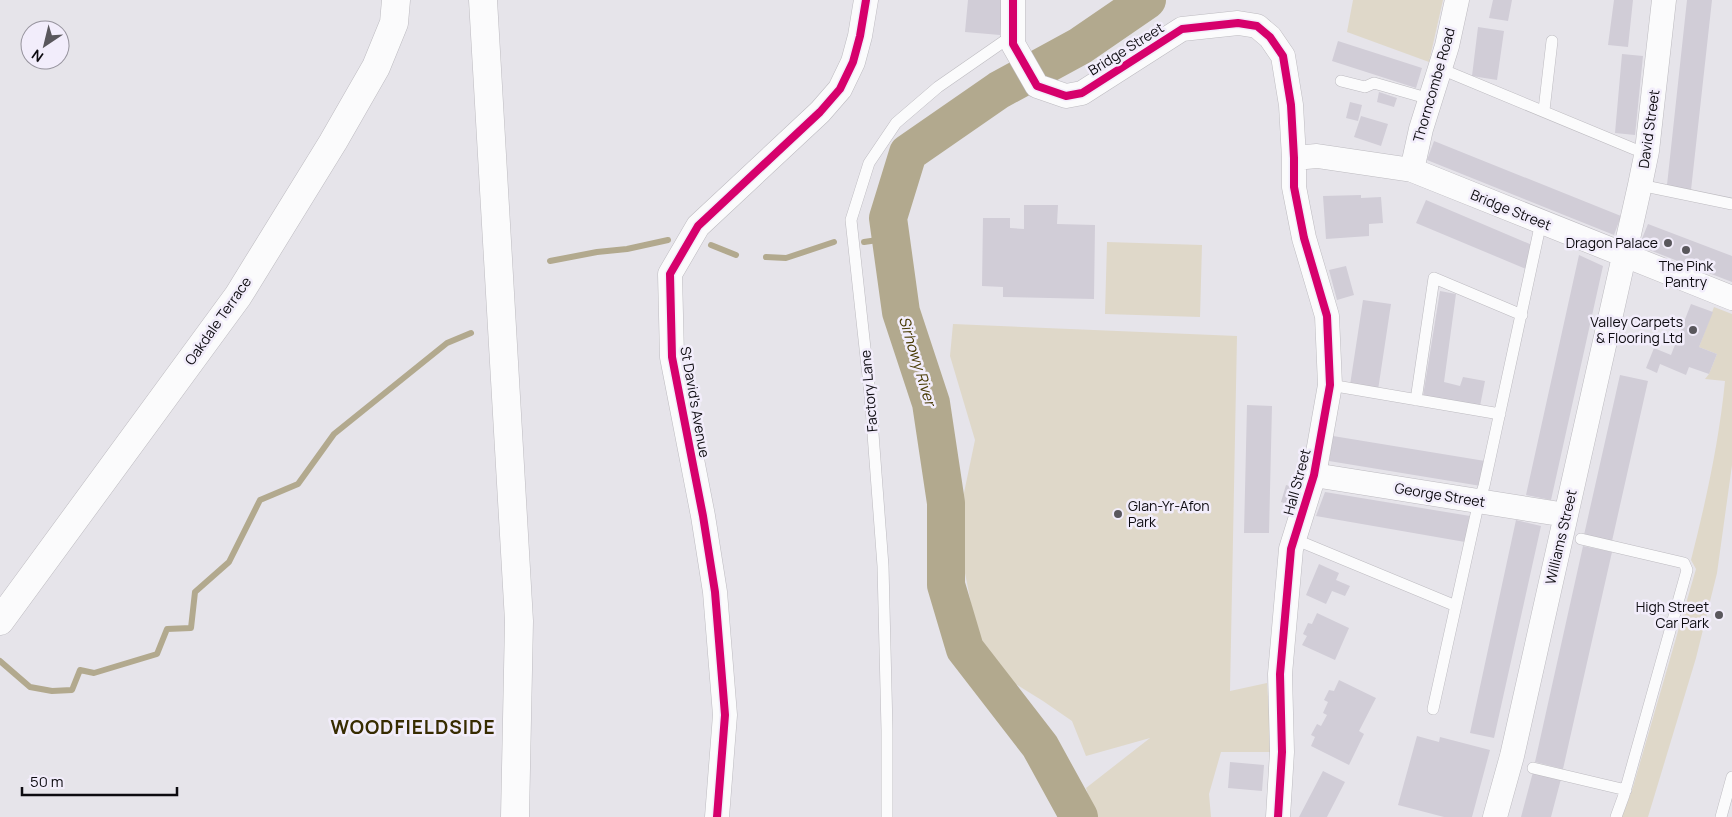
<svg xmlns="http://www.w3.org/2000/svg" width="1732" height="817" font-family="Manrope,sans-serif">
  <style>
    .green { fill: #dfd8c9 }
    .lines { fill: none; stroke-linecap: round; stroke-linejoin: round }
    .stream { stroke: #b2a98e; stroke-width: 6 }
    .river { stroke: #b2a98e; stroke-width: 38 }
    .building { fill: #d1cdd7 }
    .lane-casing { stroke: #bdbbc0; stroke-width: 12 }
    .street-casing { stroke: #bdbbc0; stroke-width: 25 }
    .secondary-casing { stroke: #bdbbc0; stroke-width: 29 }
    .primary-casing { stroke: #bdbbc0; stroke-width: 29 }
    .lane { stroke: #fbfbfc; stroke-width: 11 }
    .street { stroke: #fbfbfc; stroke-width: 24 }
    .secondary { stroke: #fbfbfc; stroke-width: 28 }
    .primary { stroke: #fbfbfc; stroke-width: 28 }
    .cycleway-casing { stroke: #f2edfb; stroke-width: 11 }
    .cycleway { stroke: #d6006c; stroke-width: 8 }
    .poi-dot { fill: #59575c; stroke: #f2edfb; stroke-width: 2 }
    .labels { text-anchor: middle; stroke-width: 5; stroke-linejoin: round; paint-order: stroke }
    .street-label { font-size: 14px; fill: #0d0b10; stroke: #f2edfb }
    .poi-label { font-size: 14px; fill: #0d0b10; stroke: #f2edfb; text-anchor: end }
    .water-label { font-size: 15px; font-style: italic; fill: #473901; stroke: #f2edfb }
    .district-label { font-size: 19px; font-weight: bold; letter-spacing: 1px; fill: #372c01; stroke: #f2edfb }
  </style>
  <rect width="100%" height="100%" fill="#e6e4ea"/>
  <!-- green -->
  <path class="green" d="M1353,0H1443L1429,62L1347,32Z
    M1107,242L1202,245L1200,317L1105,314Z
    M1714,307L1732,314V465L1717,573L1696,658L1648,817H1622L1633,787L1696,569L1691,560C1706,501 1719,442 1725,381L1705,379L1709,374L1717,354L1699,347Z
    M953,324L1237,336L1230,691L1267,683L1272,752H1221L1209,794L1211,817H1095L1086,788L1150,738L1086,756L1072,721L1043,701L983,664L963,563L960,512L975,440L950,356Z"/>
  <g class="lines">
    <!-- stream -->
    <path class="stream" d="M864,242L891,238
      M711,245L736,255
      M766,257L786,258L834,242
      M550,261L597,252L627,249L668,240
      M0,661L30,687L52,691L72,690L80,670L94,673L157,654L167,629L191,628L195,592L229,562L260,500L298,484L334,434L447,343L471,333"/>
    <!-- river -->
    <path class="river" d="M1079,817L1040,746L965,649L946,585V503L931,403L901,312L888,218L908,153L999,90L1080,46L1147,0"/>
  </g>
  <!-- building -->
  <path class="building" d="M968,0H1003L1000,35L965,32Z
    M1493,0H1512L1508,21L1489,18Z
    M1614,0H1633L1628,47L1608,45Z
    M1687,0H1712L1691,190L1667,185Z
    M1478,27L1504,31L1497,80L1472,76Z
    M1338,41L1422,68L1416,88L1332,61Z
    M1622,54L1643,56L1635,135L1615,133Z
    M1379,92L1397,98L1394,107L1377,102Z
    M1350,102L1362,105L1358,121L1346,118Z
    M1361,116L1388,124L1381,146L1354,137Z
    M1434,141L1621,216L1614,235L1427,160Z
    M1361,195V198L1381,197L1383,223L1369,224V236L1326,239L1323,196Z
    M1426,200L1532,245L1526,269L1416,223Z
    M1024,205H1058L1057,224L1095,225L1094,299L1003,297V287L982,286L983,218H1010V228L1024,229Z
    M1648,224L1732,256V282L1639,246Z
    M1579,255L1603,266L1551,500L1526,495Z
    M1346,266L1354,295L1337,300L1329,270Z
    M1440,291L1456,294L1444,382L1460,386L1463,377L1485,381L1480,406L1423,396Z
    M1363,300L1391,304L1378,390L1350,385Z
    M1691,304L1713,312L1699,347L1717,354L1709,374L1689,367L1686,375L1660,364L1657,373L1646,368L1654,348L1671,355Z
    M1620,375L1648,381L1612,541L1584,535Z
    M1247,405L1272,406L1269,533H1244Z
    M1333,436L1485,461L1481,486L1329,461Z
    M1286,485L1297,488L1292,506L1281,502Z
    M1325,492L1470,516L1465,542L1316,516Z
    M1516,520L1541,526L1494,738L1470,733Z
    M1583,546L1612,552L1563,769L1535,762Z
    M1319,564L1339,573L1336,580L1350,586L1345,596L1332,591L1326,604L1306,595Z
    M1317,613L1349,628L1335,660L1302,645L1307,636L1303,634L1308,623L1312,624Z
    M1339,680L1376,698L1359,731L1364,734L1349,765L1311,746L1315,737L1311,735L1317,724L1321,726L1327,715L1323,713L1328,702L1324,700L1329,690L1334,691Z
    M1417,736L1439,742L1440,737L1490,750L1472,817H1444L1398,805Z
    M1230,762L1264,765L1262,791L1228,788Z
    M1323,771L1345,782L1329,813L1327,817H1299Z
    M1533,772L1561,779L1551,817H1521Z"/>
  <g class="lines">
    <!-- lane casing -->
    <g class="lane-casing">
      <path id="lane" d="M1441,69L1634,149L1647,151
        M1341,81L1365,87L1374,83L1430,99
        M1544,110L1552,41
        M1640,185L1732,204
        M1330,385L1500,414
        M1416,400L1434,278L1522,315
        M1294,539L1456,606
        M1581,539L1684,563L1687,570L1624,795L1616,817
        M1433,709L1479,501L1484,486L1541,222
        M1533,768L1626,790
        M887,817V730L883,566L870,394L851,220L869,163L896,123L938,87L1013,35
        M1721,817L1732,777"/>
    </g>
    <!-- street casing -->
    <g class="street-casing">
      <path id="street" d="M1013,0V44L1037,86L1066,96L1082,93L1182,29L1238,23L1257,26L1270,37L1283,56L1291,105L1294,158V187L1304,238L1327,316L1330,385L1314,475L1291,549L1280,674L1282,752L1278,817
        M1294,158L1317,156L1412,170L1732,298
        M1412,170L1421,129L1447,46L1457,0
        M1314,475L1566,515
        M717,817L725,715L715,592L703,516L672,357L670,274L698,226L820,112L840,89L853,62L860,36L866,0
        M1495,817L1512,756L1640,185L1647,151L1664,0"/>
    </g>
    <!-- secondary casing -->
    <g class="secondary-casing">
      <path id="secondary" d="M0,621L238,296L333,142L376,67L394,23L396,0"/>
    </g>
    <!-- primary casing -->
    <g class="primary-casing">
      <path id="primary" d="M483,0L519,621L515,817"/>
    </g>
    <!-- lane -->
    <use href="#lane" class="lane"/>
    <!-- street -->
    <use href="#street" class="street"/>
    <!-- secondary -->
    <use href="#secondary" class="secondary"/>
    <!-- primary -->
    <use href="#primary" class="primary"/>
    <!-- cycleway casing -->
    <g class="cycleway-casing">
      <path id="cycleway" d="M1013,0V44L1037,86L1066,96L1082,93L1182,29L1238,23L1257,26L1270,37L1283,56L1291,105L1294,158V187L1304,238L1327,316L1330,385L1314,475L1291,549L1280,674L1282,752L1278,817
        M717,817L725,715L715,592L703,516L672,357L670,274L698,226L820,112L840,89L853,62L860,36L866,0"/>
    </g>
    <!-- cycleway -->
    <use href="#cycleway" class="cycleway"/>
  </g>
  <!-- markers -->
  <g class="poi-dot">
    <circle cx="1668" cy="243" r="5"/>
    <circle cx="1686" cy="250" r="5"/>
    <circle cx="1693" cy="330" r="5"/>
    <circle cx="1118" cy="514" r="5"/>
    <circle cx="1719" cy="615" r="5"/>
  </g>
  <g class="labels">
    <!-- street labels -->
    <g class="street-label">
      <text transform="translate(1126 49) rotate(-32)" y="5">Bridge Street</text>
      <text transform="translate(1434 85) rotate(-74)" y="5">Thorncombe Road</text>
      <text transform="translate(1649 129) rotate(-82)" y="5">David Street</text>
      <text transform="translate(1511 210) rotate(22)" y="5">Bridge Street</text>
      <text transform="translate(218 321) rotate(-55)" y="5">Oakdale Terrace</text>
      <text transform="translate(869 391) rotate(-95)" y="5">Factory Lane</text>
      <text transform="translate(695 402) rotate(80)" y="5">St David's Avenue</text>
      <text transform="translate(1297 482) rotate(-75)" y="5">Hall Street</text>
      <text transform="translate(1440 495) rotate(9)" y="5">George Street</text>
      <text transform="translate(1561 537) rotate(-77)" y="5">Williams Street</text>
    </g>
    <!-- poi labels -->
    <g class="poi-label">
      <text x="1658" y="248">Dragon Palace</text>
      <text x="1686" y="271" text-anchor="middle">The Pink<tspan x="1686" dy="16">Pantry</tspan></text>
      <text x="1683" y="327">Valley Carpets<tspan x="1683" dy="16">&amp; Flooring Ltd</tspan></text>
      <text x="1128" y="511" text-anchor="start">Glan-Yr-Afon<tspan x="1128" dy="16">Park</tspan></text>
      <text x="1709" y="612">High Street<tspan x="1709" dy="16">Car Park</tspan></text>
    </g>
    <!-- water labels -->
    <g class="water-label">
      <text transform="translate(917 361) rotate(73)" y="5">Sirhowy River</text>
    </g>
    <!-- district labels -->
    <g class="district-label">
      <text x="413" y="734">WOODFIELDSIDE</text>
    </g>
  </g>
  <!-- north arrow -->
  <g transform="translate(45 45) rotate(215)"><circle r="24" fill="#f2edfb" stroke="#96939d"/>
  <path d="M0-4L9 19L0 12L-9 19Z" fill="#59575c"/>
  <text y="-8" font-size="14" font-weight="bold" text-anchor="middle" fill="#0d0b10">N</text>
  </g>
  <!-- scale -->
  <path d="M22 787v8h155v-8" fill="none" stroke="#0d0b10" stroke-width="2.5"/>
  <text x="30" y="787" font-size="15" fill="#0d0b10" stroke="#f2edfb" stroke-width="4" paint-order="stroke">50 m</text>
</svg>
